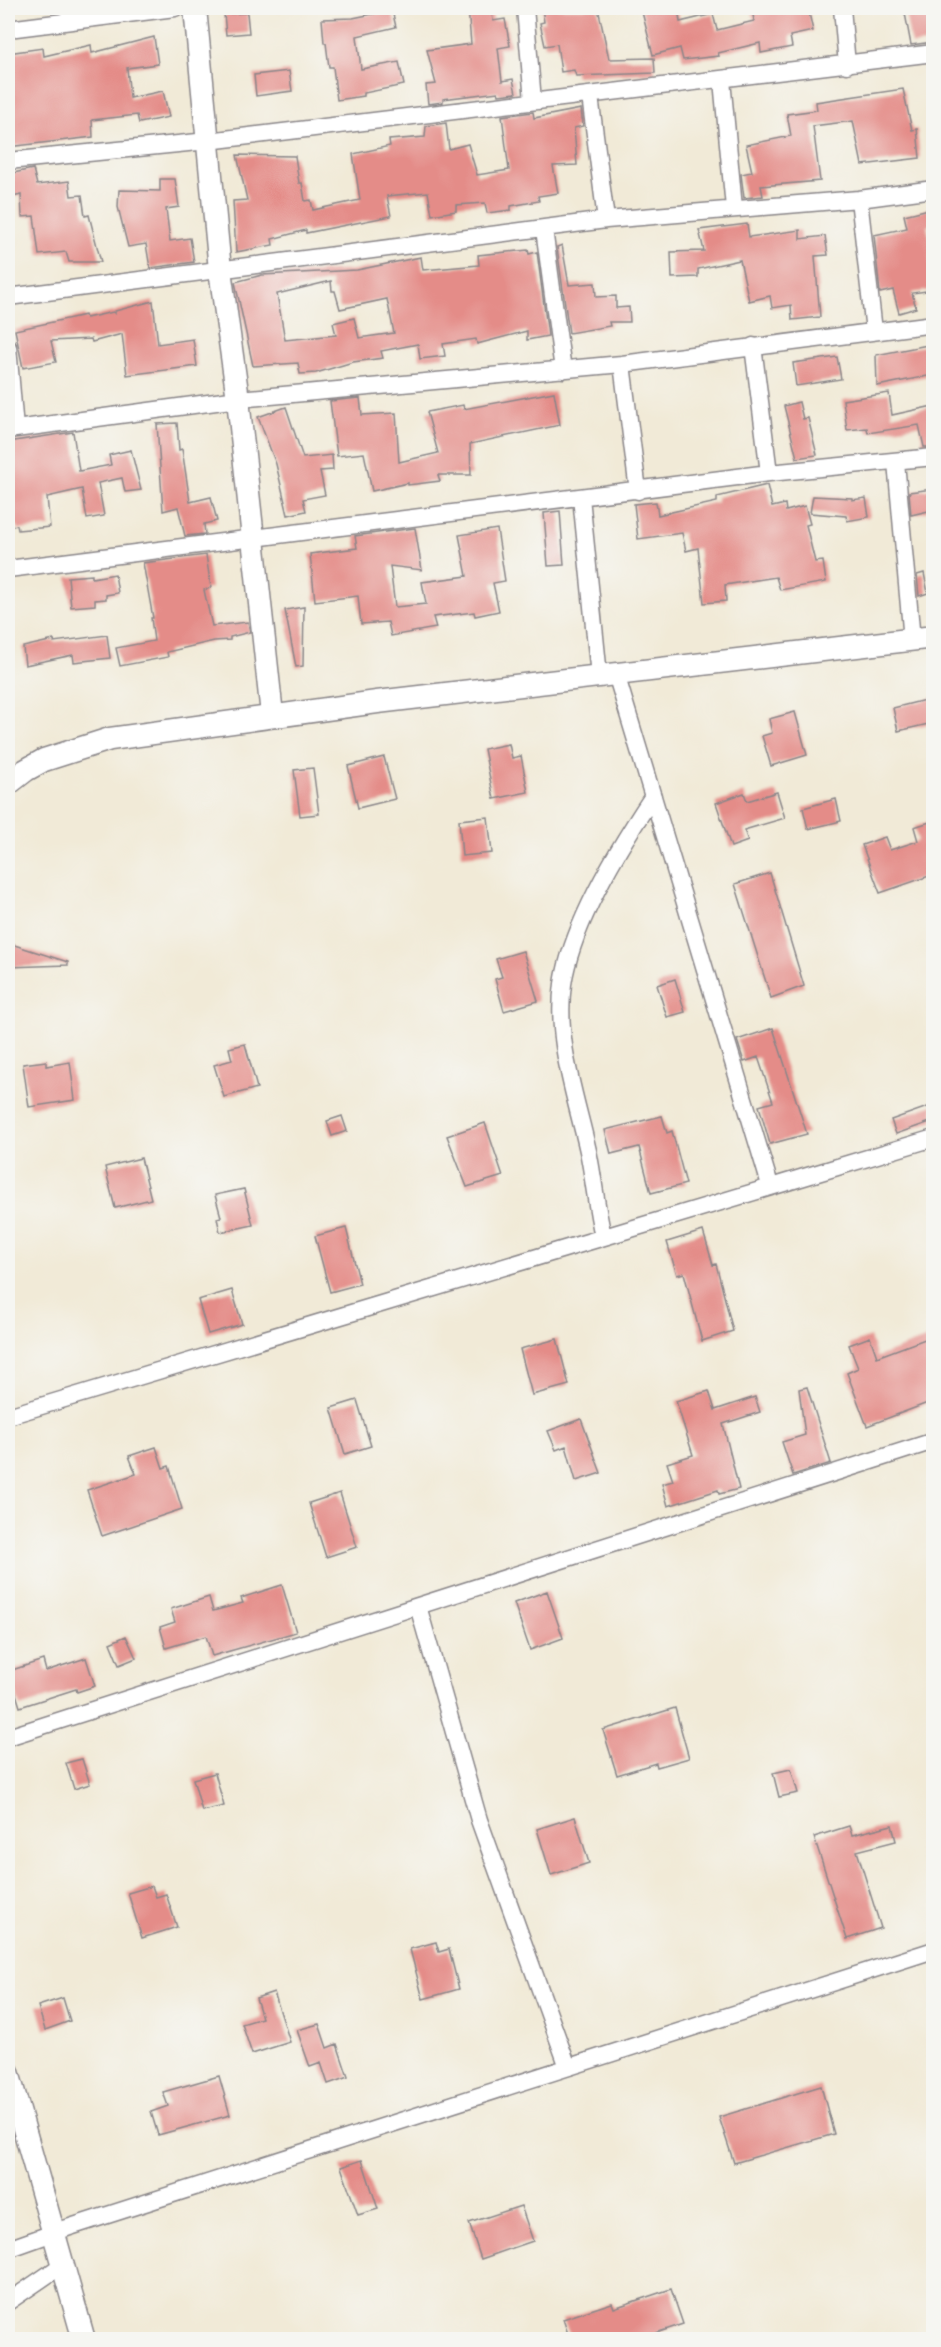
<svg xmlns="http://www.w3.org/2000/svg" width="941" height="2347" font-family="Kalam,sans-serif">
  <style>
    .building { fill: #e48c88; fill-rule: evenodd }
    .lines { fill: none; stroke-linecap: round; stroke-linejoin: round }
    .street-casing { stroke: #8a8689; stroke-width: 19 }
    .secondary-casing { stroke: #8a8689; stroke-width: 25 }
    .street { stroke: #fff; stroke-width: 16 }
    .secondary { stroke: #fff; stroke-width: 22 }
  </style>
  <rect width="100%" height="100%" fill="#f6f6f2"/>
  <filter id="ink" filterUnits="userSpaceOnUse"><feTurbulence type="fractalNoise" baseFrequency=".0167" numOctaves="2"/><feDisplacementMap in="SourceGraphic" scale="12" xChannelSelector="R" yChannelSelector="G"/><feConvolveMatrix kernelMatrix="1 2 1 2 8 2 1 2 1" color-interpolation-filters="sRGB"/></filter>
  <filter id="wash" filterUnits="userSpaceOnUse"><feTurbulence type="fractalNoise" baseFrequency=".008" numOctaves="4" result="noise"/><feDisplacementMap in="SourceGraphic" scale="24" xChannelSelector="R" yChannelSelector="G"/><feGaussianBlur stdDeviation="1.35" result="paint"/><feColorMatrix in="noise" values="0 0 0 0 0 0 0 0 0 0 0 0 0 0 0 0 0 1.4 0 .05"/><feComposite in="paint" operator="in"/></filter>
  <g filter="url(#wash)">
    <rect width="100%" height="100%" fill="#f1ead7"/>
    <g id="blocks">
      <!-- building -->
      <path class="building" d="M468,8H488L489,13H492L493,21L505,19L510,46L498,48L502,81L513,79L516,93L499,95L498,92L443,99V102L428,104L426,85L436,84L427,50L471,44Z
        M542,8H598L609,59L654,58L655,73L576,76L574,70L561,72L557,44L545,46L540,23L544,22Z
        M641,8H678L680,22L713,14L717,30L754,21L752,8H808L813,31L790,36L792,47L761,53L760,43L718,53L719,56L683,60L680,48L653,55Z
        M904,8H933V42L911,45Z
        M392,10L396,27L357,36L361,69L399,62L404,85L364,93V96L337,100L333,67H329L326,43H324L322,19L353,18Z
        M247,13L249,33L226,35L224,14Z
        M154,37L158,64L127,68L130,98L163,91L169,117L139,123L137,115L92,120L93,137L8,147V84L12,83L8,53L43,48L44,56L91,45L92,53Z
        M289,71L292,91L256,96L254,75Z
        M903,89L912,130L917,129L920,158L862,165L853,121L813,126L820,181L761,186L763,196L744,198L741,174L752,172L746,145L791,136L787,114L817,110L816,102Z
        M581,109L583,126L574,128L577,165L553,166L558,193L538,196L539,201L511,206V210L487,213L485,203L456,205V211L432,215L428,192L387,196L391,216L306,233V230L272,239L273,245L236,252L233,201L247,200L237,155L295,156L299,183H302L305,201L311,200L313,210L360,200L353,154L390,146L389,140L425,137L426,126L446,123L449,149L468,144L477,175L509,170L502,116L533,112L534,118Z
        M33,169L37,185L69,181L71,196L82,195L85,216L89,215L101,262H69L66,252L39,255L34,216L22,217L21,195L8,198V174Z
        M160,179H175L179,207L166,209L170,241L190,238L194,262L150,268L146,244L128,247L118,207L119,190L160,191Z
        M933,208V225L927,226L933,251V255L930,256L933,290L912,293L916,308L899,313L893,290L880,293L874,235L907,228L904,215Z
        M747,224L749,237L800,230V239L825,236L828,255L815,256L820,317L792,320L791,305L772,308L770,296L749,301L740,260L698,269V277L672,278L671,252L704,251L699,230Z
        M562,245L569,285L595,283L596,297L616,296V308L629,307L630,322H609L610,326L569,333L557,247Z
        M528,250L529,254L537,252L548,336L527,340V331L477,344L476,339L443,344L445,356L420,359L418,344L381,351L383,358L353,362L316,373L300,374L298,363L253,366L235,282L262,275L357,270L421,257L423,270L479,265L478,255ZM331,281L332,291H335L340,309L387,299L394,333L359,338L354,318L333,323L336,335L285,340L277,294Z
        M153,301L158,344L193,339L197,366L127,375L122,334L92,342L91,339L51,341L56,362L23,368L15,330L85,315L86,318L113,312L115,314V311Z
        M933,344V375L877,386L876,355Z
        M837,357L841,379L796,386L793,363Z
        M554,392L560,425L470,444L471,475H438L440,481L408,485V483L372,491L364,453L337,456L330,401L360,398L362,415L396,413L399,462L438,453L427,412L463,405L464,409Z
        M889,393L892,415L933,406V447H924L919,425L868,433L867,428L847,430L843,400Z
        M799,402L803,419L808,418L817,455L797,458L784,406Z
        M286,407L303,458L332,455L333,470L320,471L325,495L303,499L306,511L288,515L276,464L258,417Z
        M177,423L179,450L182,449L190,502L211,497L217,521L204,524L205,534L185,536L178,507L163,511L157,424Z
        M73,432L79,471L111,465L109,455L131,450L141,490L125,492L122,478L98,483L104,516L87,519L82,489L47,497L50,527L18,530L17,525L8,527V493L12,492L8,442Z
        M767,485L772,507L785,504L786,511L805,506L810,524L806,525L815,562L823,561L826,582L780,590L776,577L725,585L726,601L704,603L698,548L686,551L682,533L638,539L634,504L656,502L658,515L717,502V497Z
        M933,489V510L911,515L909,492Z
        M813,496L852,498V500L866,498L869,517L847,521L846,516L810,513Z
        M560,511L564,565L548,566L544,513Z
        M415,528L422,570L390,566L395,607L426,604L422,582L467,576L459,535L497,529L505,581L493,583L499,611L475,616L474,612L433,617L436,628L391,636L388,622L361,624L358,596L315,601L310,554L357,548L355,536Z
        M206,555L211,588L204,590L212,626L248,622L250,632L230,637V640L214,641L167,652L168,657L120,666L116,648L154,641L151,618H153L143,563Z
        M924,573L928,593L919,596L917,575Z
        M115,574L118,593L106,595V599L95,600V605L71,607L68,577L92,575V578Z
        M304,607L303,666L296,667L285,610Z
        M107,635L110,658L74,662L73,655L25,665L23,647L54,640V642Z
        M933,698V723L898,731L893,708Z
        M795,712L807,755L771,766L762,736L772,733L769,719Z
        M509,744L512,758L521,756L528,792L494,799L484,749Z
        M384,757L395,799L358,808L348,766Z
        M313,768L319,814L300,816L294,770Z
        M777,792L785,818L744,830L748,841L731,847L716,803L744,793L747,801Z
        M836,799L841,821L808,829L803,808Z
        M488,817L492,853L462,856L459,820Z
        M933,821V879L929,876L880,893L862,845L885,837L890,850L918,841L914,827Z
        M770,873L804,986L771,998L735,884Z
        M8,943L68,962V965L8,967Z
        M523,951L538,1001L504,1011L495,979L502,977L496,959Z
        M675,979L685,1012L667,1017L657,985Z
        M773,1028L807,1134L770,1144L759,1106L773,1102L758,1057L744,1062L737,1040Z
        M245,1044L257,1088L224,1097L214,1065L232,1060L229,1048Z
        M46,1061V1066L70,1062L75,1100L29,1107L23,1064Z
        M933,1105V1121L896,1134L891,1120Z
        M342,1116L347,1131L332,1136L327,1121Z
        M662,1116L667,1133L672,1131L686,1184L651,1193L639,1147L611,1154L605,1130Z
        M485,1123L503,1176L467,1187L447,1136Z
        M141,1158L151,1199L115,1208L105,1167Z
        M244,1189L253,1225L220,1232L217,1218L221,1217L215,1195Z
        M346,1228L360,1284L330,1292L315,1236Z
        M703,1231L713,1265L716,1264L733,1331L702,1341L684,1273L677,1275L667,1242Z
        M232,1290L242,1324L208,1334L198,1300Z
        M933,1336V1401L867,1426L847,1373L858,1368L849,1345L870,1337L877,1357Z
        M557,1339L569,1385L532,1395L520,1349Z
        M807,1387L831,1463L793,1475L782,1442L805,1435L799,1389Z
        M709,1391L715,1410L755,1397L760,1412L723,1424L739,1489L719,1494L718,1490L668,1506L662,1484L673,1481L667,1463L693,1455L676,1401Z
        M357,1400L371,1446L345,1454L331,1408Z
        M581,1419L601,1473L576,1481L566,1446L556,1450L548,1431Z
        M156,1447L163,1468L169,1466L182,1509L102,1536L87,1490L136,1474L129,1456Z
        M340,1493L357,1547L326,1557L309,1503Z
        M282,1585L296,1632L212,1656L206,1636L166,1648L160,1627L175,1622L171,1609L209,1597L213,1611L243,1603L241,1598Z
        M547,1591L563,1638L530,1650L514,1603Z
        M126,1636L136,1658L119,1665L110,1643Z
        M86,1658L95,1686L77,1692L76,1689L20,1707L9,1671L43,1660L46,1671Z
        M675,1708L689,1758L657,1767L656,1763L617,1775L603,1730Z
        M82,1759L90,1784L74,1789L66,1763Z
        M791,1769L798,1793L779,1797L773,1773Z
        M215,1773L224,1806L202,1811L193,1779Z
        M575,1817L589,1863L551,1875L537,1829Z
        M892,1825L896,1841L857,1851L881,1928L847,1939L814,1837L849,1826L852,1835Z
        M152,1886L156,1897L166,1894L177,1927L142,1938L128,1893Z
        M436,1942L439,1952L449,1949L459,1989L423,1999L410,1949Z
        M274,1992L290,2042L252,2054L242,2024L262,2018L256,1998Z
        M63,1998L70,2021L45,2030L38,2006Z
        M319,2024L327,2048L337,2044L348,2077L328,2084L321,2063L310,2067L297,2030Z
        M219,2076L230,2115L158,2135L151,2112L168,2106L163,2092Z
        M821,2086L834,2134L734,2163L719,2117Z
        M362,2160L378,2209L358,2215L341,2167Z
        M521,2206L533,2241L481,2259L469,2223Z
        M671,2289L683,2324L656,2333L657,2336L646,2340H570L563,2319L612,2303L614,2308Z"/>
    </g>
  </g>
  <g filter="url(#ink)">
    <use href="#blocks" fill-opacity="0" stroke="#8a8689" stroke-width="1.5"/>
    <g class="lines">
      <!-- street casing -->
      <g class="street-casing">
        <path id="street" d="M525,8L533,101
          M842,8L847,65
          M8,29L175,8
          M722,80L734,208
          M590,96L606,220
          M8,161L208,141L934,53
          M859,199L874,331
          M544,229L563,370
          M8,297L606,220L859,199L934,189
          M753,346L769,473
          M8,347L15,429
          M622,364L638,491
          M8,430L238,399L622,364L934,324
          M896,462L912,640
          M581,497L599,676
          M8,569L769,473L934,457
          M616,674L770,1185
          M603,1236C596,1207 594,1179 588,1151C576,1097 555,1040 563,984C572,924 619,847 653,796
          M8,1416L934,1138
          M418,1606L479,1820L568,2067
          M8,1737L934,1441
          M8,2249L67,2228L934,1950
          M8,2302L62,2265"/>
      </g>
      <!-- secondary casing -->
      <g class="secondary-casing">
        <path id="secondary" d="M195,8L220,270L238,399L272,715
          M8,784L26,770L44,760L110,739L377,702L934,637
          M8,2072L84,2340"/>
      </g>
      <!-- street -->
      <use href="#street" class="street"/>
      <!-- secondary -->
      <use href="#secondary" class="secondary"/>
    </g>
  </g>
  <!-- margin -->
  <rect width="941" height="2347" fill="none" stroke="#f6f6f2" stroke-width="30"/>
</svg>
